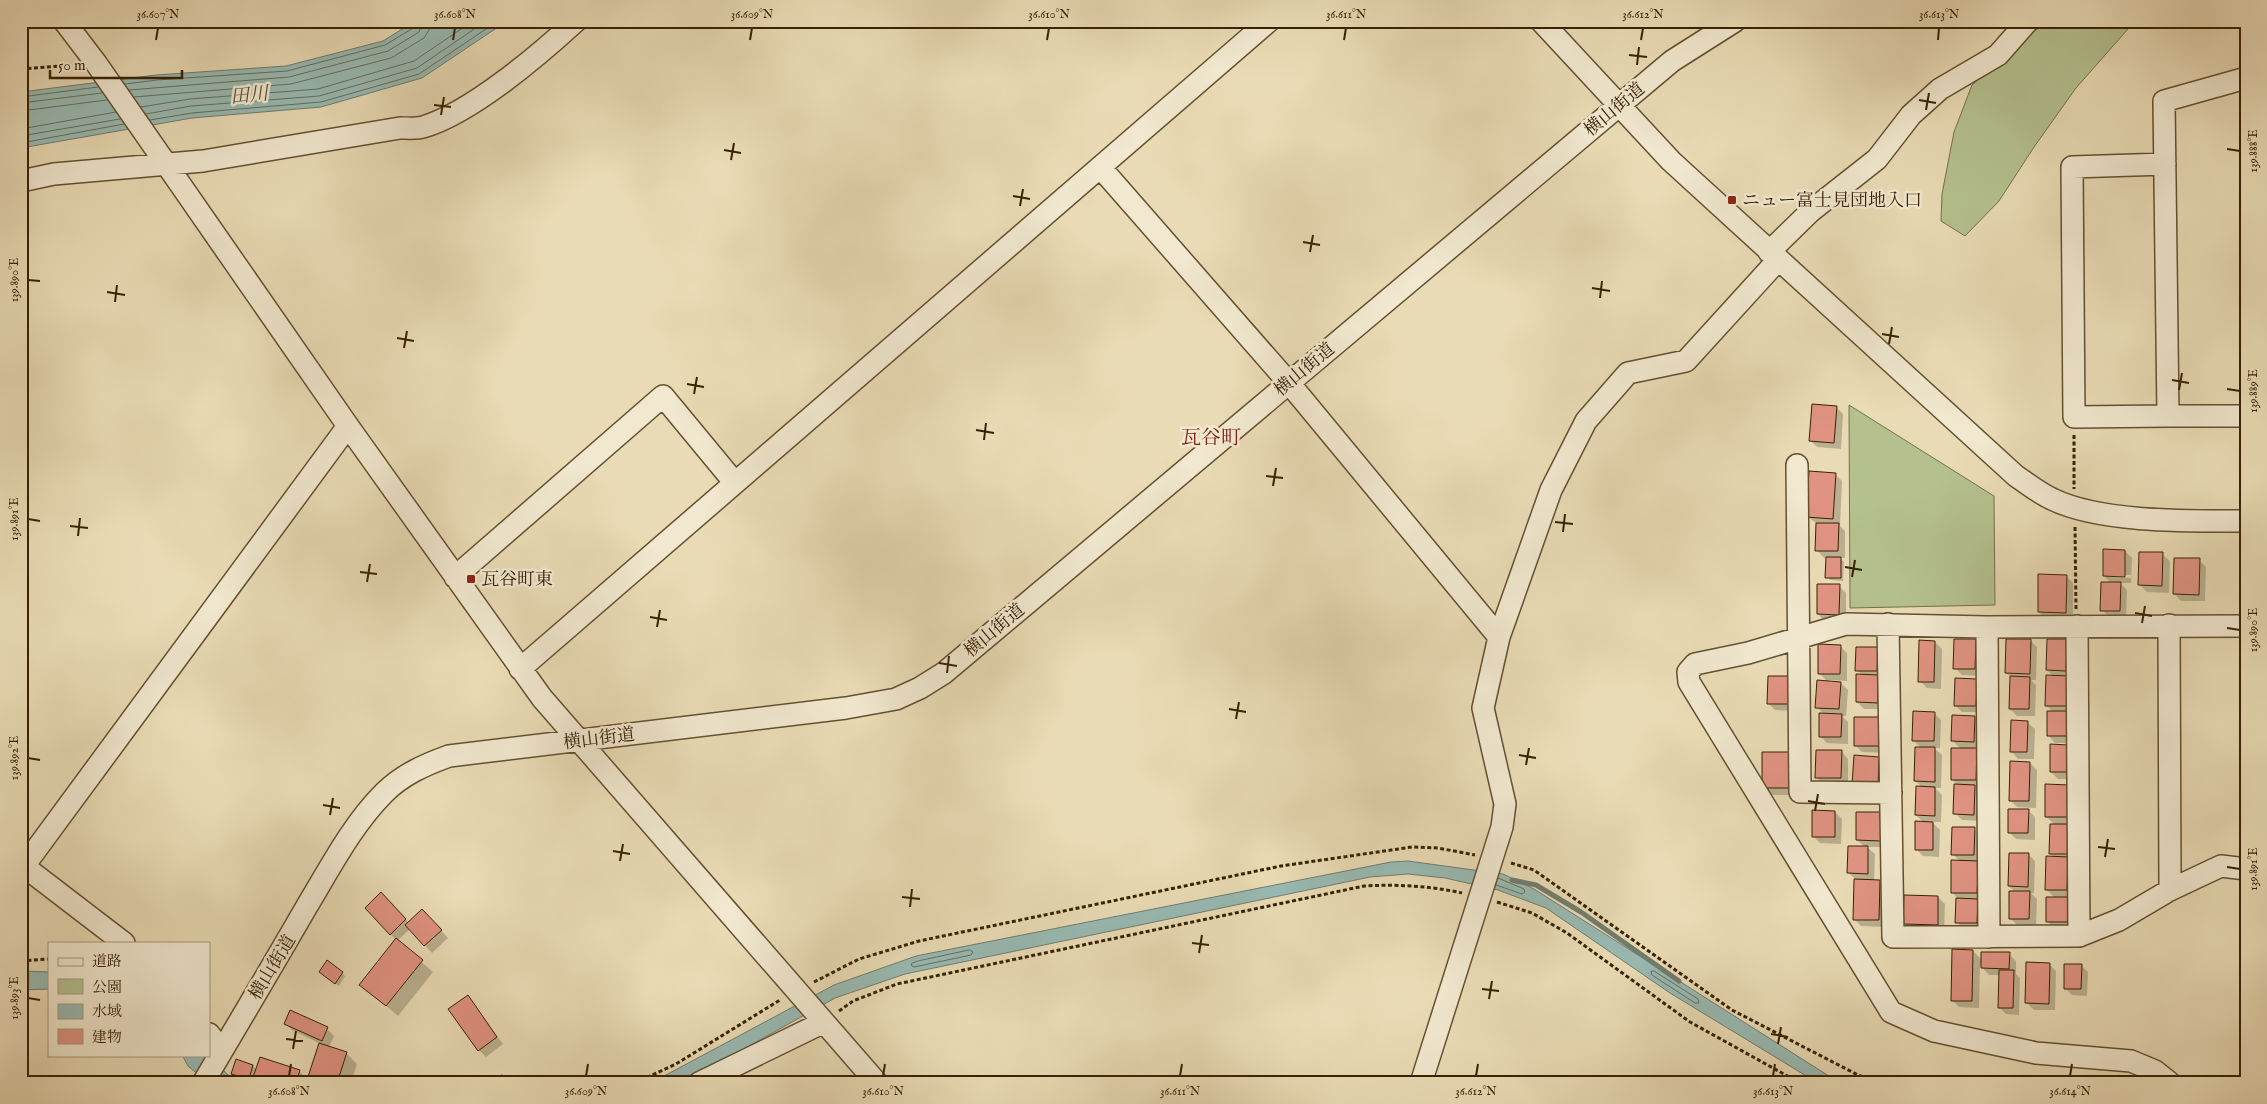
<svg xmlns="http://www.w3.org/2000/svg" width="2267" height="1104" font-family="'IM FELL English','Noto Serif JP',serif">
  <style>
    .green { fill: #b4c18f; stroke: #76714a }
    .water { fill: #98bab3; stroke: #717d6d }
    .shadow { fill: #0003; fill-rule: evenodd }
    .lines { fill: none; stroke-linecap: round; stroke-linejoin: round }
    .shore { stroke: #686e5c; stroke-width: 1 }
    .stream { stroke: #717d6d; stroke-width: 5 }
    .building { fill: #e09382; stroke: #372104 }
    .minor-casing { stroke: #645030; stroke-width: 24 }
    .path { stroke: #372104; stroke-width: 3; stroke-dasharray: 4 2.5; stroke-linecap: butt }
    .minor { stroke: #f1e8cf; stroke-width: 21 }
    .ticks { fill: none; stroke: #372104; stroke-width: 2 }
    .poi-dot { fill: #8f2418; stroke: #f1e8cf; stroke-width: 2 }
    .labels { text-anchor: middle; stroke-width: 5; stroke-linejoin: round; paint-order: stroke }
    .street-label { font-size: 18px; fill: #372104; stroke: #f1e8cf }
    .poi-label { font-size: 18px; fill: #372104; stroke: #f1e8cf; text-anchor: start }
    .water-label { font-size: 19px; font-style: italic; fill: #544f39; stroke: #f1e8cf }
    .quarter-label { font-size: 20px; fill: #7a1f14; stroke: #f1e8cf }
    .neatline { fill: none; stroke: #372104; stroke-width: 2 }
    .ticks-label { font-size: 12px; text-anchor: middle; fill: #372104 }
  </style>
  <rect width="100%" height="100%" fill="#e9dbb5"/>
  <filter id="stains"><feTurbulence type="fractalNoise" baseFrequency=".004" numOctaves="4"/><feColorMatrix values="0 0 0 0 .2 0 0 0 0 .09 0 0 0 0 .02 0 0 0 .5 -.17"/></filter>
  <radialGradient id="worn" r=".72"><stop offset=".6" stop-color="#630" stop-opacity="0"/><stop offset="1" stop-color="#630" stop-opacity=".3"/></radialGradient>
  <!-- green -->
  <path class="green" d="M183,21H297L282,25H184Z
    M2046,21H2135L2076,88L2034,147L1999,201L1965,236L1941,221L1942,194L1954,132L1972,85Z
    M1849,405L1994,496L1995,605L1850,608Z"/>
  <!-- water -->
  <path class="water" d="M415,21H507L422,78L321,107L192,118L21,148V92L156,75L286,66L383,41Z
    M1408,861L1503,874L1534,889L1840,1083H1820L1803,1074L1670,993L1546,908L1498,890L1445,878L1408,874L1370,877L905,974L835,998L683,1083H651L834,985L916,956L1391,862Z
    M21,971L49,972V989L21,990Z
    M182,1055H206L234,1080L241,1083H208L188,1066Z"/>
  <!-- shadow -->
  <path class="shadow" d="M1836,407L1843,414L1841,449L1817,447L1810,440Z
    M1835,474L1842,481L1840,526L1845,531V558H1840L1844,562L1843,581L1830,580L1827,577V558H1824L1817,550V524L1807,516Z
    M2125,551L2132,558L2131,583H2120L2127,590L2126,618L2109,617L2102,610L2111,583L2104,576ZM2109,575H2131V578L2109,577Z
    M2162,554L2170,561L2169,593L2147,592L2140,585Z
    M2199,560L2206,567L2205,601H2181L2174,593Z
    M2066,576L2073,583V619H2046L2039,612Z
    M1839,586L1846,593V621H1825L1818,614Z
    M1975,640L1982,647V676L1962,675L1955,668Z
    M2030,640L2037,647L2036,680H2031L2036,685L2035,716H2017L2010,709L2011,677L2006,673Z
    M2066,641L2074,743H2055L2048,735L2053,712L2046,705L2054,677L2047,670Z
    M1935,642L1942,649L1941,689L1927,688L1920,681Z
    M1840,646L1847,653V681L1828,680V682L1841,683L1848,690L1846,716H1842L1848,722V744L1827,743L1820,736L1824,714L1817,707L1828,682L1819,673Z
    M1877,648L1884,656V709H1864L1857,702L1862,675L1857,670Z
    M1976,680L1983,712H1962L1955,705Z
    M1796,684L1795,711L1775,710L1768,703Z
    M1934,713L1941,720L1940,748H1934L1942,755L1941,788H1935L1942,795L1941,822H1932L1940,830L1939,857L1923,856L1916,849L1924,823L1916,815L1922,787L1915,781L1921,748L1913,740Z
    M1974,717L1981,724V748H1974L1983,757L1982,787H1975L1981,793V821L1962,820L1955,813L1958,786L1952,779L1961,749L1952,740Z
    M2027,722L2035,729L2034,759H2018L2011,751Z
    M1888,726L1887,753L1862,752L1855,745Z
    M2051,745L2074,779H2058L2051,772Z
    M1841,751L1848,759V785L1823,784L1816,777Z
    M1789,753L1795,795H1770L1763,788Z
    M1855,757L1879,758L1886,765L1884,793Z
    M2030,763L2037,770L2036,808L2017,807L2010,800Z
    M2047,785L2075,823H2066L2075,832L2077,929L2054,928L2047,921L2055,898L2046,889L2055,858L2051,854L2055,825L2046,816Z
    M2028,810L2035,817V840L2016,839L2009,832Z
    M1835,812L1842,819L1841,844L1820,843L1813,836Z
    M1888,821L1887,847H1867L1875,854L1874,881H1879L1886,888L1885,927L1861,926L1854,919L1855,879L1848,872L1865,847L1857,840Z
    M1974,829L1981,836L1984,900H1977L1984,907L1983,930L1964,929L1957,922L1959,900L1952,892L1960,861L1952,854Z
    M2028,854L2035,861L2034,893H2031L2037,899L2036,925H2017L2010,918L2015,892L2009,886Z
    M1938,897L1945,904L1944,931H1911L1904,924Z
    M388,901L409,923L429,918L448,938L432,953L410,929L397,941L433,972L398,1016L361,985L396,940L366,908Z
    M1973,951L1982,960L2009,954L2016,961V974L2020,978L2019,1015L2006,1014L1999,1007L2000,975H1989L1980,965L1979,1008L1959,1007L1952,1000Z
    M2049,964L2056,971L2055,1010H2034L2027,1003Z
    M2081,965L2088,972L2087,996L2072,995L2065,988Z
    M342,973L345,976L339,986L323,975Z
    M468,997L503,1044L486,1057L479,1050Z
    M291,1012L327,1029L334,1036L329,1047L346,1053L357,1064L351,1083H308L321,1044L292,1030L285,1023Z
    M253,1066L257,1070L299,1071L306,1078L305,1083H253L233,1074Z"/>
  <g class="lines">
    <!-- shore -->
    <path class="shore" d="M125,84L157,80L287,71L385,45L415,27L417,21
      M129,90L289,77L388,51L419,32L423,21
      M21,97L98,87
      M134,97L291,84L391,58L424,38L429,30L431,21
      M21,103L102,93
      M141,107L190,99L318,89L414,61L473,21
      M21,111L107,100
      M146,114L191,106L319,96L417,68L486,21
      M150,120L192,113L321,102L419,74L498,21
      M21,129L116,112
      M21,136L120,119
      M21,143L124,124
      M1496,885L1522,894L1525,892L1524,889L1498,878
      M970,950L973,952L971,955L914,967L911,965L912,963L918,961Z
      M1654,971L1698,999L1699,1003H1695L1652,975L1651,972Z"/>
    <!-- stream -->
    <path class="stream" d="M1512,880L1536,885L1581,912L1679,981"/>
  </g>
  <!-- building -->
  <path class="building" d="M1812,404L1837,406L1834,443L1809,441Z
    M1809,471L1836,473L1833,519L1806,517Z
    M1816,523H1839L1838,551H1815Z
    M2103,549L2125,550V577L2103,576Z
    M2139,552H2163L2162,586L2138,585Z
    M1826,557H1841V578H1825Z
    M2174,558H2200L2199,595L2173,594Z
    M2038,574L2067,575L2066,613L2038,612Z
    M2101,582H2121L2120,611H2100Z
    M1817,584H1840L1839,615L1817,614Z
    M1954,639H1976L1975,669H1953Z
    M2006,639H2031L2030,674L2005,673Z
    M2047,639H2067L2066,671L2046,670Z
    M1919,640L1935,641L1934,682H1918Z
    M1818,644L1841,645L1840,674H1818Z
    M1856,647H1878L1877,671H1855Z
    M1856,674L1878,675V703L1856,702Z
    M2046,675L2068,676L2067,706H2045Z
    M1768,676H1790L1789,704H1767Z
    M2010,676L2030,677L2029,709H2009Z
    M1955,678L1977,679L1976,706H1954Z
    M1817,680L1841,682L1839,709L1815,708Z
    M1913,711L1935,712L1934,741H1912Z
    M2047,711H2068L2067,736H2047Z
    M1819,713L1842,714L1841,737H1819Z
    M1952,715L1975,716L1974,742L1951,741Z
    M1854,717H1881V746H1854Z
    M2011,720L2028,721L2027,752H2010Z
    M2050,744L2068,745V772H2050Z
    M1915,747H1935V782L1914,781Z
    M1951,748H1977L1976,780H1951Z
    M1816,750H1842L1841,778H1815Z
    M1762,752H1790L1789,788H1762Z
    M1854,755L1879,757L1878,786L1852,785Z
    M2010,761L2030,762L2029,801H2009Z
    M1954,784L1975,785L1974,815L1953,814Z
    M2045,784L2069,785L2068,817H2045Z
    M1916,786L1935,787V816L1915,815Z
    M2008,809H2029L2028,833H2008Z
    M1812,810L1835,811V837H1812Z
    M1856,812H1881V841L1856,840Z
    M1915,821L1933,822V850H1915Z
    M2050,824H2069L2068,854H2049Z
    M1952,827H1975L1974,855H1951Z
    M1848,846H1868V874L1847,873Z
    M2009,853H2029L2028,887L2008,886Z
    M2046,856L2068,857L2067,890H2045Z
    M1951,860L1979,861L1977,893H1951Z
    M1854,879L1880,880L1879,920H1853Z
    M2009,891H2030L2029,919H2009Z
    M381,892L406,919L390,935L365,908Z
    M1904,895L1938,896V925L1903,924Z
    M2046,897H2071V922H2046Z
    M1956,898L1978,899L1977,923H1955Z
    M422,909L442,930L424,946L405,925Z
    M396,938L423,960L386,1006L359,985Z
    M1952,949L1973,950L1972,1001H1951Z
    M1981,952H2010L2009,969L1981,968Z
    M327,960L343,972L335,984L319,972Z
    M2026,962L2050,963L2049,1004L2025,1003Z
    M2064,964H2082L2081,989H2064Z
    M1999,970H2014L2013,1008H1998Z
    M468,995L497,1037L478,1051L448,1009Z
    M290,1010L328,1027L322,1041L284,1024Z
    M319,1043L347,1052L337,1083H306Z
    M260,1057L300,1070L296,1083H251Z
    M236,1059L253,1065L249,1079L231,1074Z
    M501,1075L531,1083H498Z"/>
  <g class="lines">
    <!-- minor casing -->
    <g class="minor-casing">
      <path id="minor" d="M64,21L96,63L348,426L542,698L877,1083
        M1541,21L1671,161L2016,476C2028,484 2039,493 2052,499C2101,523 2191,521 2246,521
        M2246,78L2164,101L2168,416H2246
        M2165,164L2072,167L2074,417L2168,416
        M1100,167L1289,383L1499,637
        M21,181L54,174L203,161L400,128C407,128 416,129 423,127C471,113 539,55 576,21
        M1769,252L1811,211L1877,159L1911,115L1940,89L1998,55L2028,21
        M1797,465L1800,792L1891,793
        M455,577L663,396L735,483
        M1888,624L1893,937L2079,936L2119,920L2170,890L2221,866L2246,869
        M2169,625L2170,890
        M2077,626L2079,936
        M1987,627L1989,937
        M520,669L1269,21
        M21,864L124,943
        M21,870L348,426
        M209,1034L222,1051
        M203,1083C238,1024 273,965 307,906C330,868 352,825 384,793C402,775 424,765 449,756L846,708L896,699L920,688L944,673L1672,61L1735,21
        M699,1083L824,1022
        M1421,1083L1502,827L1505,804L1483,708L1499,637L1551,490L1586,421L1628,373L1686,361L1778,260
        M2170,1083L2155,1071L2131,1061L2036,1053L1934,1031L1891,1012L1689,682L1688,672L1695,664L1748,653L1846,624L1987,627L2246,626"/>
    </g>
    <!-- path -->
    <path class="path" d="M21,69L73,65
      M2074,435V489
      M2075,527L2076,609
      M1511,863L1534,870L1732,1010L1858,1075L1882,1083
      M1497,902L1532,913L1567,933L1690,1022L1800,1083
      M21,961L49,959
      M814,982L859,959L919,941L1281,866L1412,847L1438,848L1475,855
      M839,1011L853,1001L897,984L1364,886C1398,884 1430,886 1462,893
      M635,1083L676,1064L780,1000"/>
    <!-- minor -->
    <use href="#minor" class="minor"/>
  </g>
  <!-- ticks -->
  <path class="ticks" d="M156,40L158,28M453,40L455,28M750,40L752,28M1047,40L1049,28M1344,40L1346,28M1641,40L1643,28M1938,40L1939,28M1629,55L1647,57M1637,65L1639,47M1919,100L1936,103M434,105L451,107M1926,110L1929,93M441,115L444,97M2227,149L2240,151M724,150L741,153M731,160L734,143M1013,196L1030,199M1020,206L1023,189M1303,242L1320,245M1310,252L1313,235M28,280L40,281M1592,288L1610,291M107,292L125,295M1600,298L1602,281M115,302L117,285M1882,334L1899,337M397,338L414,341M1889,344L1892,327M404,348L407,331M2172,380L2189,383M687,384L704,387M2227,389L2240,391M2179,390L2182,373M694,394L697,377M976,430L994,433M984,440L986,423M1266,476L1283,478M1273,486L1276,468M28,519L40,521M1555,522L1573,524M70,526L88,528M1563,532L1565,514M78,536L80,518M1845,567L1862,570M360,572L377,574M1852,577L1855,560M367,582L370,564M2135,613L2152,616M650,617L667,620M2142,623L2145,606M657,627L660,610M2227,628L2240,630M939,663L957,666M947,673L949,656M1229,709L1246,712M1236,719L1239,702M1519,755L1536,758M28,758L40,760M1526,765L1529,748M1808,801L1825,804M323,805L340,808M1815,811L1818,794M330,815L333,798M2098,847L2115,849M613,851L630,854M2105,857L2108,839M620,861L623,844M2227,867L2240,869M902,897L920,899M910,907L912,889M1192,943L1209,945M1199,953L1202,935M1482,989L1499,991M28,998L40,1000M1489,999L1492,981M1771,1034L1788,1037M286,1039L303,1041M1778,1044L1781,1027M293,1049L296,1031M289,1076L291,1064M586,1076L588,1064M883,1076L885,1064M1180,1076L1182,1064M1476,1076L1478,1064M1773,1076L1775,1064M2070,1076L2072,1064"/>
  <!-- markers -->
  <g class="poi-dot">
    <rect x="1727" y="195" width="10" height="10" rx="2.5"/>
    <rect x="466" y="574" width="10" height="10" rx="2.5"/>
  </g>
  <g class="labels">
    <!-- street labels -->
    <g class="street-label">
      <text transform="translate(1614 109) rotate(-40)" y="6">横山街道</text>
      <text transform="translate(1304 369) rotate(-40)" y="6">横山街道</text>
      <text transform="translate(994 630) rotate(-40)" y="6">横山街道</text>
      <text transform="translate(599 738) rotate(-7)" y="6">横山街道</text>
      <text transform="translate(272 967) rotate(-59)" y="6">横山街道</text>
    </g>
    <!-- poi labels -->
    <g class="poi-label">
      <text x="1742" y="206">ニュー富士見団地入口</text>
      <text x="481" y="585">瓦谷町東</text>
    </g>
    <!-- water labels -->
    <g class="water-label">
      <text transform="translate(249 94) rotate(-6)" y="7">田川</text>
    </g>
    <!-- quarter labels -->
    <g class="quarter-label">
      <text x="1211" y="444">瓦谷町</text>
    </g>
  </g>
  <!-- margin -->
  <rect width="2267" height="1104" fill="none" stroke="#e9dbb5" stroke-width="55"/>
  <!-- legend -->
  <rect x="48" y="942" width="162" height="115" fill="#f1e8cf" stroke="#a7987e"/>
  <rect x="58" y="958" width="25" height="8" fill="#f1e8cf" stroke="#a7987e"/>
  <text x="92" y="966" font-size="15" fill="#372104">道路</text>
  <rect x="58" y="979" width="25" height="15" fill="#b4c18f" stroke="#a7987e"/>
  <text x="92" y="992" font-size="15" fill="#372104">公園</text>
  <rect x="58" y="1004" width="25" height="15" fill="#98bab3" stroke="#a7987e"/>
  <text x="92" y="1016" font-size="15" fill="#372104">水域</text>
  <rect x="58" y="1029" width="25" height="15" fill="#e09382" stroke="#a7987e"/>
  <text x="92" y="1042" font-size="15" fill="#372104">建物</text>
  <!-- scale -->
  <path d="M50 70v8h132v-8" fill="none" stroke="#372104" stroke-width="2.5"/>
  <text x="58" y="70" font-size="15" fill="#372104" stroke="#f1e8cf" stroke-width="4" paint-order="stroke">50 m</text>
  <rect x="28" y="28" width="2212" height="1048" class="neatline"/>
  <g class="ticks-label">
    <text x="158" y="18">36.607°N</text>
    <text x="455" y="18">36.608°N</text>
    <text x="752" y="18">36.609°N</text>
    <text x="1049" y="18">36.610°N</text>
    <text x="1346" y="18">36.611°N</text>
    <text x="1643" y="18">36.612°N</text>
    <text x="1939" y="18">36.613°N</text>
    <text transform="translate(2253 151) rotate(-90)" y="4">139.888°E</text>
    <text transform="translate(14 280) rotate(-90)" y="4">139.890°E</text>
    <text transform="translate(2253 391) rotate(-90)" y="4">139.889°E</text>
    <text transform="translate(14 519) rotate(-90)" y="4">139.891°E</text>
    <text transform="translate(2253 630) rotate(-90)" y="4">139.890°E</text>
    <text transform="translate(14 758) rotate(-90)" y="4">139.892°E</text>
    <text transform="translate(2253 869) rotate(-90)" y="4">139.891°E</text>
    <text transform="translate(14 998) rotate(-90)" y="4">139.893°E</text>
    <text x="289" y="1095">36.608°N</text>
    <text x="586" y="1095">36.609°N</text>
    <text x="883" y="1095">36.610°N</text>
    <text x="1180" y="1095">36.611°N</text>
    <text x="1476" y="1095">36.612°N</text>
    <text x="1773" y="1095">36.613°N</text>
    <text x="2070" y="1095">36.614°N</text>
  </g>
  <rect width="100%" height="100%" filter="url(#stains)"/>
  <rect width="100%" height="100%" fill="url(#worn)"/>
</svg>
